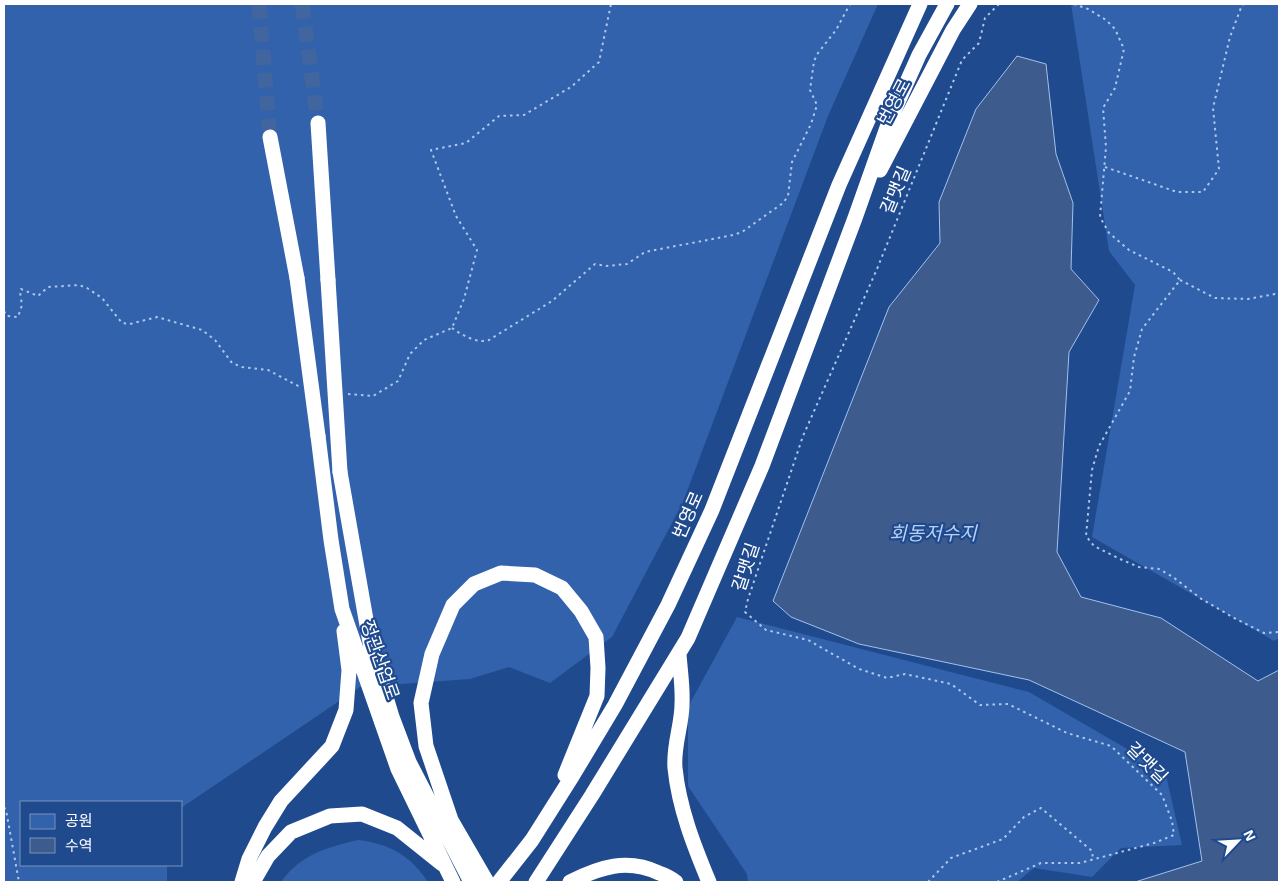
<svg xmlns="http://www.w3.org/2000/svg" width="1283" height="886" font-family="'Exo 2','Noto Sans KR',sans-serif">
  <style>
    .green { fill: #3262ac }
    .water { fill: #3d5b8d; stroke: #a1c1ee }
    .lines { fill: none; stroke-linecap: round; stroke-linejoin: round }
    .highway-tunnel { stroke: #41659f; stroke-width: 15; stroke-dasharray: 15 8; stroke-linecap: butt }
    .path { stroke: #aec7ed; stroke-width: 2; stroke-dasharray: 2.5 4; stroke-linecap: butt }
    .highway { stroke: #fff; stroke-width: 15 }
    .highway-bridge { stroke: #fff; stroke-width: 15 }
    .labels { text-anchor: middle; stroke-width: 4.5; stroke-linejoin: round; paint-order: stroke }
    .street-label { font-size: 18px; fill: #fff; stroke: #1f4a8e }
    .water-label { font-size: 19px; font-style: italic; fill: #bad1f4; stroke: #1f4a8e }
  </style>
  <rect width="100%" height="100%" fill="#1f4a8e"/>
  <!-- green -->
  <path class="green" d="M4,4H878L828,116L683,502L612,637L550,683L509,667L470,679L360,687L181,808V802H21V865H167V882H4Z
    M1071,4H1279V638L1274,641L1092,537L1135,285L1109,251Z
    M737,617L1029,692L1165,771L1182,845L1121,848L1092,877L1034,868L1017,882H748L747,874L688,786V707Z
    M358,840C390,844 410,855 428,882H281C300,855 327,847 358,840Z"/>
  <!-- water -->
  <path class="water" d="M1017,56L1046,64L1056,154L1073,203L1071,269L1099,300L1069,352L1057,552L1081,597L1161,618L1258,681L1279,670V882H1135L1202,861L1185,752L1029,680L859,644L791,617L773,601L889,307L940,243L939,202L976,109Z"/>
  <g class="lines">
    <!-- highway-tunnel -->
    <path class="highway-tunnel" d="M259,4L270,137
      M302,4L318,123"/>
    <!-- path -->
    <path class="path" d="M1074,4L1088,9L1106,20L1115,29L1124,49L1115,88L1103,108L1106,147L1100,217L1109,233L1129,250L1173,272L1180,280L1142,329L1134,357L1130,391L1099,446L1092,470L1086,536L1094,546L1120,559L1139,567L1159,569L1173,577L1200,598L1234,618L1264,633L1279,632
      M1105,167L1177,192H1203L1219,169L1213,108L1230,37L1242,5L1244,4
      M1180,280L1215,298L1248,299L1275,294L1279,296
      M4,311L7,316L18,317L22,305L20,292L21,289L38,296L48,287L79,285L87,288L102,298L122,323L130,324L157,317L202,330L215,340L232,363L242,367L268,370L300,387
      M452,328C462,335 477,344 489,340L552,301L595,264L606,266L627,264L645,252L733,235L742,232L783,203L788,196L792,162L811,124L817,105L810,90L814,61L818,53L836,30L850,4
      M348,394L373,396L398,381L410,354L424,340L452,328L464,299L477,250L456,216L431,150L466,143L499,116L524,115L571,87L599,62L611,4
      M4,807L6,810L19,882
      M928,882L951,858L1003,839L1024,817L1041,808L1092,851L1093,859
      M997,882L1041,863H1080L1154,843L1174,835L1172,821L1162,795L1111,746L1067,733L1008,704L980,705L951,684L905,674L887,678L859,669L808,640L766,630L745,612L748,599L803,436L877,269L962,60L979,43L985,18L999,4"/>
    <!-- highway -->
    <path class="highway" d="M318,123L328,280
      M270,137L297,278
      M880,170L953,30L970,4
      M318,436L331,540L342,609L398,769L453,882
      M340,472L371,648L392,717L409,762L471,882
      M679,654C680,670 683,687 682,704C682,725 673,746 675,768C679,808 694,846 709,882
      M242,882L249,859L265,827L281,801L332,746L346,710L349,670L344,631
      M253,882L268,856L291,832L330,816L362,814L397,828L442,864
      M487,882L451,820L426,746L421,703L432,654L453,605L474,584L501,573L535,575L562,588L581,611L596,637L598,668L597,696L565,775
      M499,882L532,840L573,775L615,705L668,605L712,510L839,185L920,4
      M536,882L592,795L688,638L762,466L855,218L889,122L919,55L947,4
      M570,882C600,867 627,858 659,873C665,875 671,878 676,882"/>
    <!-- highway-bridge -->
    <path class="highway-bridge" d="M297,278L318,436
      M328,280L340,472"/>
  </g>
  <g class="labels">
    <!-- street labels -->
    <g class="street-label">
      <text transform="translate(894 102) rotate(-62)" y="6">번영로</text>
      <text transform="translate(896 190) rotate(-67)" y="6">갈맷길</text>
      <text transform="translate(688 515) rotate(-66)" y="6">번영로</text>
      <text transform="translate(746 567) rotate(-72)" y="6">갈맷길</text>
      <text transform="translate(380 660) rotate(71)" y="6">정관산업로</text>
      <text transform="translate(1147 763) rotate(45)" y="6">갈맷길</text>
    </g>
    <!-- water labels -->
    <g class="water-label">
      <text x="933" y="540">회동저수지</text>
    </g>
  </g>
  <!-- border -->
  <rect width="1283" height="886" fill="none" stroke="#ffffff" stroke-width="10"/>
  <!-- legend -->
  <rect x="20" y="801" width="162" height="65" fill="#1f4a8e" stroke="#7992bb"/>
  <rect x="30" y="814" width="25" height="15" fill="#3262ac" stroke="#7992bb"/>
  <text x="65" y="826" font-size="15" fill="#ffffff">공원</text>
  <rect x="30" y="838" width="25" height="15" fill="#3d5b8d" stroke="#7992bb"/>
  <text x="65" y="851" font-size="15" fill="#ffffff">수역</text>
  <!-- north arrow -->
  <g transform="translate(1238 841) rotate(65)" stroke="#1f4a8e" stroke-width="4" paint-order="stroke">
  <path d="M0-4L9 19L0 12L-9 19Z" fill="#ffffff"/>
  <text y="-8" font-size="14" font-weight="bold" text-anchor="middle" fill="#ffffff">N</text>
  </g>
</svg>
